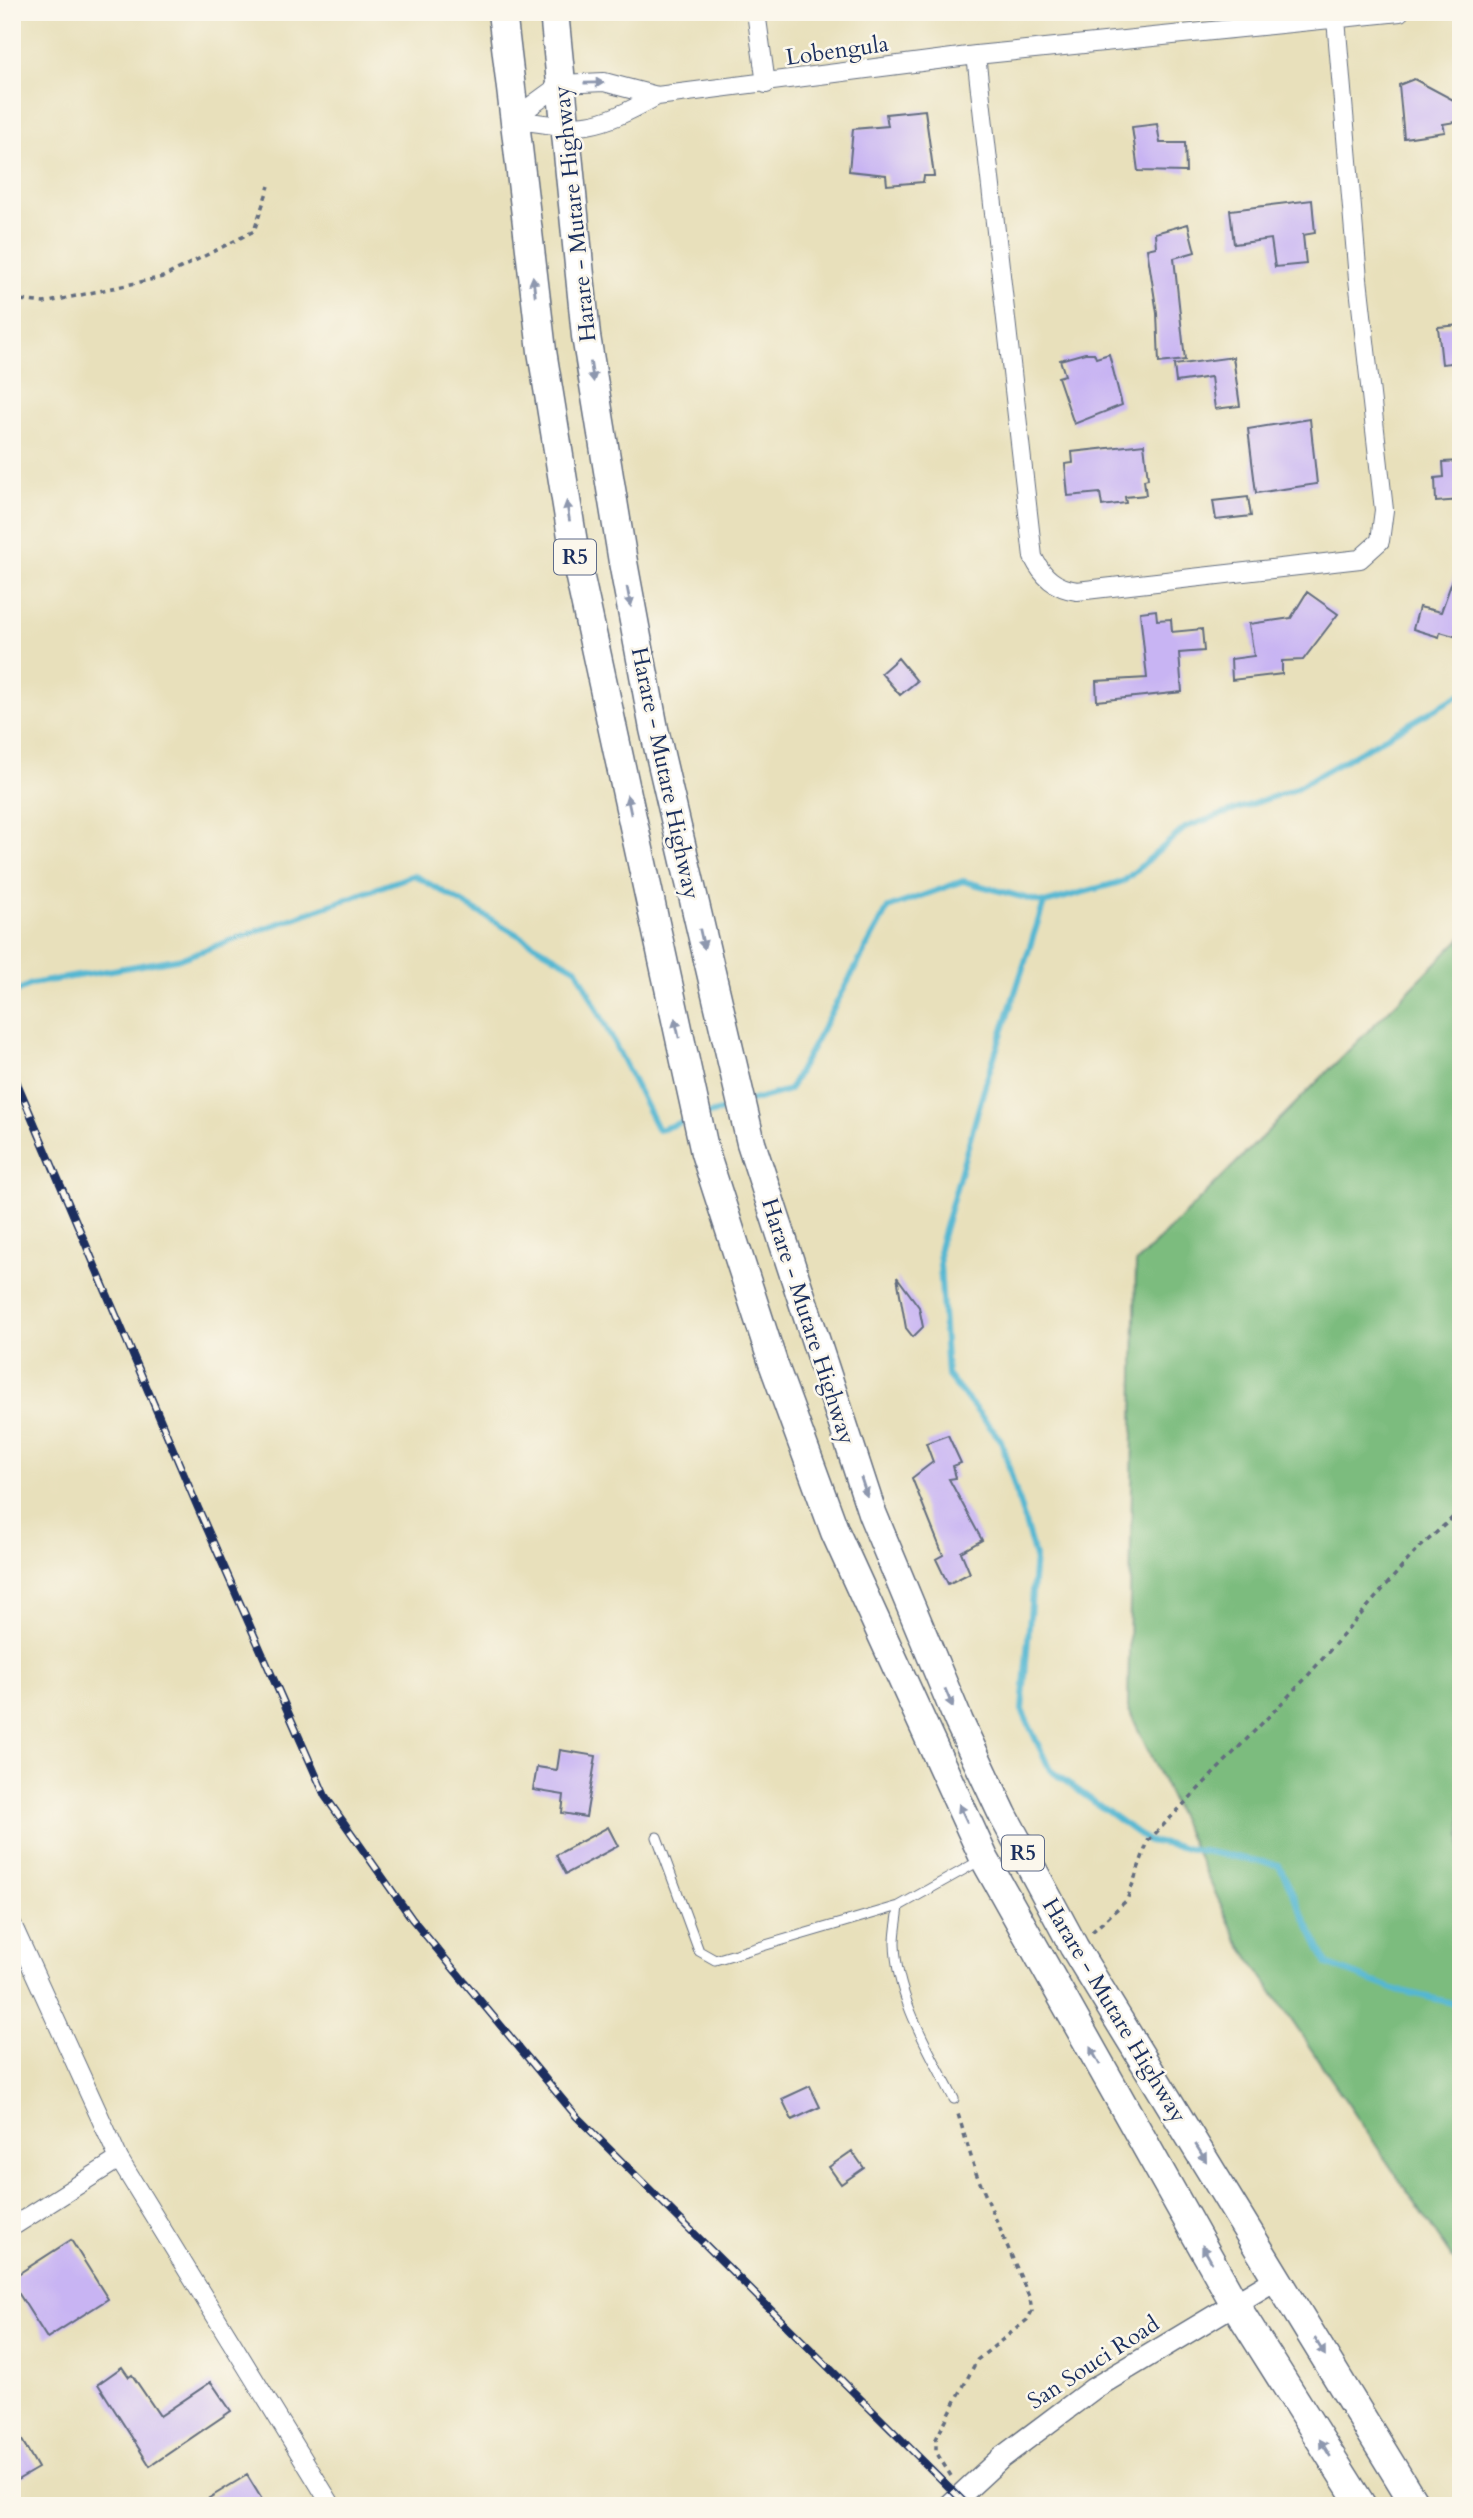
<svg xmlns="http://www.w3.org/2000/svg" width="1473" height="2518" font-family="Cardo,serif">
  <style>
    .forest { fill: #7bbc7e; stroke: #4b766e; stroke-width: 2 }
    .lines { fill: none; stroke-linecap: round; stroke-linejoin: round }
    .stream { stroke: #54b7d2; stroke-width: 6 }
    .building { fill: #c8b4f3 }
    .service-casing { stroke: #636d7f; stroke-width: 11 }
    .minor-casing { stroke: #636d7f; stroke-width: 20 }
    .tertiary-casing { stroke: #636d7f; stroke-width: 24 }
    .trunk-casing { stroke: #636d7f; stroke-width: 31 }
    .path { stroke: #636d7f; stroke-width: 3.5; stroke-dasharray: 5 5; stroke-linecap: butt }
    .service { stroke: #fff; stroke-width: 9 }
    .minor { stroke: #fff; stroke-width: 18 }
    .tertiary { stroke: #fff; stroke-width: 21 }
    .trunk { stroke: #fff; stroke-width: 28 }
    .rail-casing { stroke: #1b2f5e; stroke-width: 8 }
    .rail { stroke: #fbf7ec; stroke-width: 5; stroke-dasharray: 16; stroke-linecap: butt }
    .oneway { fill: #8d97ae }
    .labels { text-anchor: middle; stroke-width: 5; stroke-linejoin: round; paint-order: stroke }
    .shield { fill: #fbf7ec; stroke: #5e6b89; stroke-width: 2 }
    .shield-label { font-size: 21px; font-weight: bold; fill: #1b2f5e }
    .street-label { font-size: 23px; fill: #1b2f5e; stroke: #fbf7ec }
  </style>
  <rect width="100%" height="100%" fill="#fbf7ec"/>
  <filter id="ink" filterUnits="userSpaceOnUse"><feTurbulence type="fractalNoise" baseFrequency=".0143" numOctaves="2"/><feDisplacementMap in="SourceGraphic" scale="14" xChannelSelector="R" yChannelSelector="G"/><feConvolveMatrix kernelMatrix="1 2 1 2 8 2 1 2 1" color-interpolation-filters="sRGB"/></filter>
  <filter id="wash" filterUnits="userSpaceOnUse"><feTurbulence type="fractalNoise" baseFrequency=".00686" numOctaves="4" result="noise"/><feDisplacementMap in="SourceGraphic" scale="28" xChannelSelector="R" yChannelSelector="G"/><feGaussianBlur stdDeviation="1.57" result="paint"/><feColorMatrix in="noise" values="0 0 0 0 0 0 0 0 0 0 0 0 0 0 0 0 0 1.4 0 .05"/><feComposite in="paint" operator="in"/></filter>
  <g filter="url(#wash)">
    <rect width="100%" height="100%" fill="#e8e0bb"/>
    <!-- forest -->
    <path class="forest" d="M1461,938V2271L1238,1941L1128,1708L1136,1263Z"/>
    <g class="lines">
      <!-- stream -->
      <path class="stream" d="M1044,903L987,1079L939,1248L947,1375L1001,1440L1035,1557L1022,1710L1050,1770L1148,1841L1279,1865L1327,1964L1393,1989L1461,2005
        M12,994L31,984L182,958L414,875L577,969L658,1130L689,1120
        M750,1101L789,1090L888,908L963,881L1044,903L1124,881L1186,827L1293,790L1461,694
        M703,1116L736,1106"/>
    </g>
    <g id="blocks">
      <!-- building -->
      <path class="building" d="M1414,79L1461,104V121L1443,124L1445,132L1404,138L1399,85Z
        M925,110L934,176H924L923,182L887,185L886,175L849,171L853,129L888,126L886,114Z
        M1157,124L1160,143H1185L1186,172L1138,171L1132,127Z
        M1312,200L1315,233L1303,235L1306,264L1275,267L1271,239L1234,244L1230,210Z
        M1188,224L1195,252L1174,258L1185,360L1159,363L1157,313L1147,249L1156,247L1155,233Z
        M1461,325V362L1442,364L1438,327Z
        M1085,353H1094L1096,358L1109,354L1122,405L1074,424L1058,377L1065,375L1060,360Z
        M1233,357L1240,406L1215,409L1211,377L1176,382L1174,365Z
        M1310,419L1317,484L1256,493L1248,429Z
        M1144,444L1148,479L1144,480L1146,495L1125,497L1126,503L1102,506L1100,493L1068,496L1065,464L1073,463L1072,452Z
        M1461,461V500L1436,502L1435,478L1444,477L1443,462Z
        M1248,497L1251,516L1216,520L1213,501Z
        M1459,562L1461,638L1440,632L1439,637L1413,629L1419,607L1441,612Z
        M1307,592L1338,614L1303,660L1282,661V674L1232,680L1231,659L1254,656L1249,624L1291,618Z
        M1156,610L1157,620L1171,619L1172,632L1202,629L1204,651L1179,653L1182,692L1097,701L1096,681L1147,678L1140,612Z
        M898,658L917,681L900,695L881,673Z
        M897,1277L919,1307L923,1327L913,1337L906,1328Z
        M948,1435L961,1463L953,1466L956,1478L949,1479L982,1540L961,1552L970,1573L948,1584L936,1559L943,1555L912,1478L933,1462L926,1443Z
        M560,1750L596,1756L586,1817L562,1813L564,1795L533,1790L537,1767L557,1770Z
        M608,1827L618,1846L566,1874L556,1855Z
        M810,2086L820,2107L792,2120L782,2099Z
        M852,2151L864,2168L841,2184L829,2167Z
        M71,2240L108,2299L47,2338L12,2283V2278Z
        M122,2367L129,2377L132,2375L160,2416L211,2382L231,2411L150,2466L98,2384Z
        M12,2423L38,2468L12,2483Z
        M247,2475L266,2506H196Z"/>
    </g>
  </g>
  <g filter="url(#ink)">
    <use href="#blocks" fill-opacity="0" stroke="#636d7f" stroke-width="2"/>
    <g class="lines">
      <!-- service casing -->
      <g class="service-casing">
        <path id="service" d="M657,1837L699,1951L715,1960L899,1906
          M954,2099C930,2052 896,1998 895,1943C895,1931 898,1918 899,1906L981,1860"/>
      </g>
      <!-- minor casing -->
      <g class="minor-casing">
        <path id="minor" d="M756,12L766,84
          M976,55L1033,557C1043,577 1055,588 1077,591L1360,559L1380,541L1384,510L1358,279L1336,19
          M513,119L561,84L604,82L657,96L976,55L1400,12
          M513,119C583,131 595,130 657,96
          M12,1924L119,2159L332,2506
          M12,2227L119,2159"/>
      </g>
      <!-- tertiary casing -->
      <g class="tertiary-casing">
        <path id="tertiary" d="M949,2506L1001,2458L1093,2389L1278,2278"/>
      </g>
      <!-- trunk casing -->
      <g class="trunk-casing">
        <path id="trunk" d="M502,12L542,351L575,555L705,1153L773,1363L835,1532L984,1858L1236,2306L1362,2506
          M554,12L586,336L623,562L654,729L751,1143L872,1513L959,1722L1003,1815L1074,1947L1416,2506"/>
      </g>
      <!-- path -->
      <path class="path" d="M12,299L44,303L163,277L254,231L269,186
        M1092,1932L1127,1900L1148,1841L1305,1679L1415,1552L1461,1510
        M951,2476L936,2452V2439L977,2360L1027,2320L1032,2311L1030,2299L976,2173L958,2114"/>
      <!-- service -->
      <use href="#service" class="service"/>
      <!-- minor -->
      <use href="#minor" class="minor"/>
      <!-- tertiary -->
      <use href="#tertiary" class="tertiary"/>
      <!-- trunk -->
      <use href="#trunk" class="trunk"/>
      <!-- rail casing -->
      <g class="rail-casing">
        <path id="rail" d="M12,1071L198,1508L325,1796L412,1919L577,2117L968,2506"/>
      </g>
      <!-- rail -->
      <use href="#rail" class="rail"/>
    </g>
    <!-- one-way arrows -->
    <defs><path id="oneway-solid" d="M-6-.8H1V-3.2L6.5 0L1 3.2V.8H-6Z" transform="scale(1.75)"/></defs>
    <g class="oneway">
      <use href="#oneway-solid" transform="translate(594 83) rotate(-1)"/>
      <use href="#oneway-solid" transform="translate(534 286) rotate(-97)"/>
      <use href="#oneway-solid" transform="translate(592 372) rotate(81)"/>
      <use href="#oneway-solid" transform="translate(568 511) rotate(-99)"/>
      <use href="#oneway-solid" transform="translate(629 597) rotate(79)"/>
      <use href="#oneway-solid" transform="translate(629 805) rotate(-102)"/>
      <use href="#oneway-solid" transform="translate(702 939) rotate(77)"/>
      <use href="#oneway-solid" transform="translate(677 1028) rotate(-102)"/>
      <use href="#oneway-solid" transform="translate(864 1487) rotate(72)"/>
      <use href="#oneway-solid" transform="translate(949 1698) rotate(67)"/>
      <use href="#oneway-solid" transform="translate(963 1813) rotate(-115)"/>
      <use href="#oneway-solid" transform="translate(1095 2056) rotate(-119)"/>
      <use href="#oneway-solid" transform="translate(1201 2153) rotate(58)"/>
      <use href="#oneway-solid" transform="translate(1207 2254) rotate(-119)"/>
      <use href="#oneway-solid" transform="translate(1320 2347) rotate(59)"/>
      <use href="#oneway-solid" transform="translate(1325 2448) rotate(-122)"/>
    </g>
  </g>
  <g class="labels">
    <!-- shield labels -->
    <g class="shield">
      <rect x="554" y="539.5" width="42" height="35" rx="5"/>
      <rect x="1002" y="1835.5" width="42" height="35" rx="5"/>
    </g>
    <g class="shield-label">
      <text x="575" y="564">R5</text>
      <text x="1023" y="1860">R5</text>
    </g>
    <!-- street labels -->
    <g class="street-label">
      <text transform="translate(837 50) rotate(-8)" y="8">Lobengula</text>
      <text transform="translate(574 214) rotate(-96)" y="8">Harare - Mutare Highway</text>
      <text transform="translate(666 773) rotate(78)" y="8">Harare - Mutare Highway</text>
      <text transform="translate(809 1321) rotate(72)" y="8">Harare - Mutare Highway</text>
      <text transform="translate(1115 2010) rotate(59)" y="8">Harare - Mutare Highway</text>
      <text transform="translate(1093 2362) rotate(-33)" y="8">San Souci Road</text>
    </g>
  </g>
  <!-- margin -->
  <rect width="1473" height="2518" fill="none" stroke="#fbf7ec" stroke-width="42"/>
</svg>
